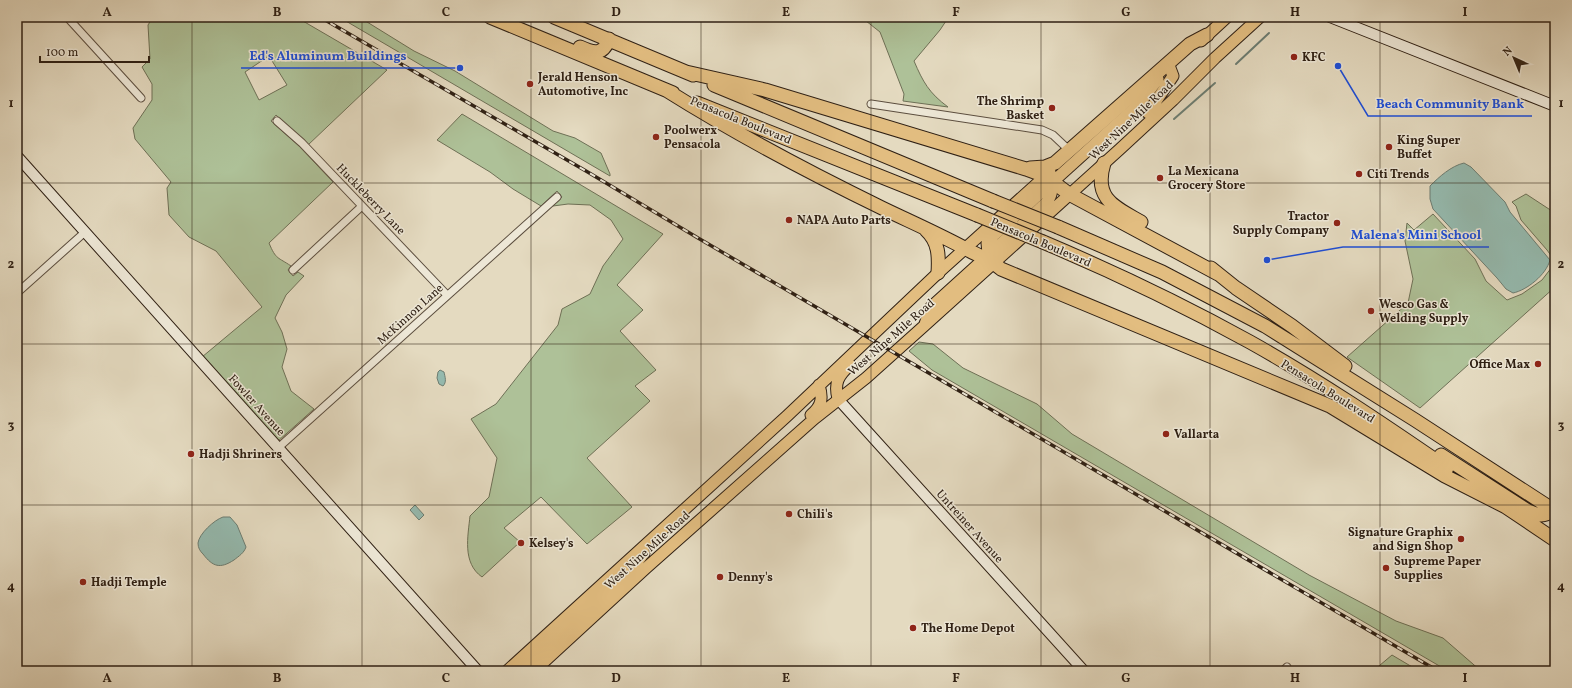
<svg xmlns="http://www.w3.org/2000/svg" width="1572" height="688" font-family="Vollkorn,serif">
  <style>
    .green { fill: #aec198; stroke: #6e7056; fill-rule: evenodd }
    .water { fill: #95bbb0; stroke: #6c7d72 }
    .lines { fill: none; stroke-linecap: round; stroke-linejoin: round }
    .stream { stroke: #6c7d72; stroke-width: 2 }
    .street-casing { stroke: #5c4e3f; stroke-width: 9 }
    .secondary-casing { stroke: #2f2014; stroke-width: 12 }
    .primary-casing { stroke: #2f2014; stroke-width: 13 }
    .highway-casing { stroke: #2f2014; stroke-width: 15 }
    .street { stroke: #ede7d6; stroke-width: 7 }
    .secondary { stroke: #ede7d6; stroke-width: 10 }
    .primary { stroke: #e2bd80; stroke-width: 11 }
    .highway { stroke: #e2bd80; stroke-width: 13 }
    .rail-casing { stroke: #2f2014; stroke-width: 3.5 }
    .rail { stroke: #ede7d6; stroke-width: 2; stroke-dasharray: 6; stroke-linecap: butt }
    .highway-bridge-casing { stroke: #2f2014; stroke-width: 15; stroke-linecap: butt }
    .highway-bridge { stroke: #e2bd80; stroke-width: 13 }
    .grid { fill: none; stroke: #2f2014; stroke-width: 1; stroke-opacity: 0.55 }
    .poi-dot { fill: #8f2418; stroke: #ede7d6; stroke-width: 1.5 }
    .labels { text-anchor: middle; stroke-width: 3; stroke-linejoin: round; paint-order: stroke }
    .poi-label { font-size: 12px; font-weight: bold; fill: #2f2014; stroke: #ede7d6; text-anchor: start }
    .street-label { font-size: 12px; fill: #2f2014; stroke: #ede7d6 }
    .leader { fill: none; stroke: #1d4ed8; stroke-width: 1.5 }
    .callout-dot { fill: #1d4ed8; stroke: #ede7d6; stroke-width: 1.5 }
    .callout-label { font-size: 13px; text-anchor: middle; font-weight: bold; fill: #1d4ed8; stroke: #ede7d6; stroke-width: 3; stroke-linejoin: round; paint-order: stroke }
    .neatline { fill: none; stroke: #2f2014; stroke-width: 1.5 }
    .grid-label { font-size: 13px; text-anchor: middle; font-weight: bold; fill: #2f2014 }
  </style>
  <rect width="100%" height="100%" fill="#e4dac0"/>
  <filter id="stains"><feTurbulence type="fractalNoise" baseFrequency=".005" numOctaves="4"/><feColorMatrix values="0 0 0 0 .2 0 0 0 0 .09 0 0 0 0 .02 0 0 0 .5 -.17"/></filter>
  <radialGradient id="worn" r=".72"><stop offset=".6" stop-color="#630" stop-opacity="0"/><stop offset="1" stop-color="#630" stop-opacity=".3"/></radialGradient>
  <!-- green -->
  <path class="green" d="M153,17H296L387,70L308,145L276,115L271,121L299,146L333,182L269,243C276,260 278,257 291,266L288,270L293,276L298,272L304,276L286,295L275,318L282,332L287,349L282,367L291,391L314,409L277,442L202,357L262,307L216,251L189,237L169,215L167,188L171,182L135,139L133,128L152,100V84L142,67L150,59L148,25ZM269,56L287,85L259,100L245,72Z
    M339,17H359L414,51L455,71L553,131L575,138L601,153L610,174V176Z
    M861,17H925L931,19L946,21L940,30L914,61C923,82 929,93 948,107L903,101L904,94L880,32Z
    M462,114L663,234L617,285L643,310L620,331L656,370L635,386L650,401L587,458L632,507L587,544L541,497L504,528L520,542L482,577C462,563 468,536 470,516L489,497L497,458L471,419L496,404L558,325L562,309L590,294L603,266L623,239L611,220L590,205L568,204L553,206L562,197L557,191L541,206L513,189L490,172L437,140Z
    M1526,194L1555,213V261L1547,250L1521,220L1516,206L1512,202Z
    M1433,214L1475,259L1486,281L1507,300L1522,294L1542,280L1555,263V287L1420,408L1347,357L1408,303L1413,279L1405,241L1407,223L1414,230Z
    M919,342L933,344L963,368L1037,404L1072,434L1309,575L1396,621L1443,638L1481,671H1448L932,370L909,351Z
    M1392,655L1419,671H1373Z"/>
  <!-- water -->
  <path class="water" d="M1464,163L1471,167L1505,202L1510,212L1550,260C1546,275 1527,290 1513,293L1506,289L1497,278L1433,209L1430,199V186C1439,177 1451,166 1464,163Z
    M440,370L444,372C445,377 447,382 443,386L439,384L437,378L438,372Z
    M415,505L424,515L419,520L410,510Z
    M223,517H230L237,525L246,547C244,553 239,556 234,560C220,569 213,567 203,554C200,551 198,548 198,543C199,534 214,520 223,517Z"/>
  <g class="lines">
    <!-- stream -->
    <path class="stream" d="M1236,64L1269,33
      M1174,119L1215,83"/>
    <!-- street casing -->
    <g class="street-casing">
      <path id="street" d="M67,17L141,98
        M871,104L1042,130L1053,135L1071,152
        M277,121L302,143L447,295
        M293,270L362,206
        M17,293L85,232
        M278,448L557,197
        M1283,671L1287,667"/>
    </g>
    <!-- secondary casing -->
    <g class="secondary-casing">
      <path id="secondary" d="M1330,17L1555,106
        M17,156L478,671
        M838,399L1084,671"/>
    </g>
    <!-- primary casing -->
    <g class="primary-casing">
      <path id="primary" d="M1201,41L1227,17
        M1148,113L1173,76L1170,68
        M993,263L988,254L987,243L994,235L1140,103L1158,79
        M925,324L931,307L1047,202C1053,193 1053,189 1048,180
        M838,399C834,383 838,376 850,365
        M811,415C822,406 823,398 819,385
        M507,671L787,416L938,273L1050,172
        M522,671L628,574L644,553
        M534,671L646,568L814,419L866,378L924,326L1120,149L1173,100L1215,58L1260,17"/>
    </g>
    <!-- highway casing -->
    <g class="highway-casing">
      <path id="highway" d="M490,17L673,93
        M554,17L693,75
        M580,47C595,54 603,55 609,39
        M686,72L765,90L1026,169L1045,176L1069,194L1218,274
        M714,85L993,201
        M666,90C736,134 808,172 882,208C911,222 941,235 970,251C980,256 992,261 1001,269L1330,406L1445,476L1506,507
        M697,103L977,215
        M1104,163C1093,199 1115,207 1141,222
        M1030,168L1045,167L1055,163L1190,44L1207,35
        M1058,227L1162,272L1265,326L1415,420L1555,511
        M926,230C939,242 939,256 938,273
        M1043,242C1114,272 1183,305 1250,342C1318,380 1383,424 1447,468
        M1211,268L1236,288L1292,326L1345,366
        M1441,455L1528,511C1538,515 1543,518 1553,510
        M1500,503L1555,540"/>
    </g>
    <!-- street -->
    <use href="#street" class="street"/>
    <!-- secondary -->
    <use href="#secondary" class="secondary"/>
    <!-- primary -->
    <use href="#primary" class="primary"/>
    <!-- highway -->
    <use href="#highway" class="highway"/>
    <!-- rail casing -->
    <g class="rail-casing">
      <path id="rail" d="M320,17L586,171L698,238L1438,671"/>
    </g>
    <!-- rail -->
    <use href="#rail" class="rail"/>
    <!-- highway-bridge casing -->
    <g class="highway-bridge-casing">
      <path id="highway-bridge" d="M993,201L1058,227
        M977,215L1043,242"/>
    </g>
    <!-- highway-bridge -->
    <use href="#highway-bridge" class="highway-bridge"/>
  </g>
  <!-- grid -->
  <path class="grid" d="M192,17V671M362,17V671M531,17V671M701,17V671M871,17V671M1041,17V671M1210,17V671M1380,17V671M17,183H1555M17,344H1555M17,505H1555"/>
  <!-- markers -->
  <g class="poi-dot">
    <circle cx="1294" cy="57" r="4"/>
    <circle cx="530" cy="84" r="4"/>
    <circle cx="1052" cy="108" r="4"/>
    <circle cx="656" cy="137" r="4"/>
    <circle cx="1389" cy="147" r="4"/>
    <circle cx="1359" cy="174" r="4"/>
    <circle cx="1160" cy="178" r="4"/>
    <circle cx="789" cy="220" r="4"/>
    <circle cx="1337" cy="223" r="4"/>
    <circle cx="1371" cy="311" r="4"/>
    <circle cx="1538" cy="364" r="4"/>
    <circle cx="1166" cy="434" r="4"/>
    <circle cx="191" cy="454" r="4"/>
    <circle cx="789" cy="514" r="4"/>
    <circle cx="1461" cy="539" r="4"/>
    <circle cx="521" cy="543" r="4"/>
    <circle cx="1386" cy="568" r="4"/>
    <circle cx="720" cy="577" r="4"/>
    <circle cx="83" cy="582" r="4"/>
    <circle cx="913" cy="628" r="4"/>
  </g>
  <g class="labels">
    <!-- poi labels -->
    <g class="poi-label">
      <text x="1302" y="61">KFC</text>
      <text x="538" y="81">Jerald Henson<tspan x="538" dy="14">Automotive, Inc</tspan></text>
      <text x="1044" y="105" text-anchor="end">The Shrimp<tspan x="1044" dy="14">Basket</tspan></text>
      <text x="664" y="134">Poolwerx<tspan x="664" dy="14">Pensacola</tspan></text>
      <text x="1397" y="144">King Super<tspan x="1397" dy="14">Buffet</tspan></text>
      <text x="1168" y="175">La Mexicana<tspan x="1168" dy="14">Grocery Store</tspan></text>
      <text x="1367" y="178">Citi Trends</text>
      <text x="1329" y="220" text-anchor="end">Tractor<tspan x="1329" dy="14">Supply Company</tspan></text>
      <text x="797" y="224">NAPA Auto Parts</text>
      <text x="1379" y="308">Wesco Gas &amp;<tspan x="1379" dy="14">Welding Supply</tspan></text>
      <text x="1530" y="368" text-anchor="end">Office Max</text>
      <text x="1174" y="438">Vallarta</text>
      <text x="199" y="458">Hadji Shriners</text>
      <text x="797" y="518">Chili's</text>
      <text x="1453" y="536" text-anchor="end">Signature Graphix<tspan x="1453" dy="14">and Sign Shop</tspan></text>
      <text x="529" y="547">Kelsey's</text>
      <text x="1394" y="565">Supreme Paper<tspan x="1394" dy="14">Supplies</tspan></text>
      <text x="728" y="581">Denny's</text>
      <text x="91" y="586">Hadji Temple</text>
      <text x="921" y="632">The Home Depot</text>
    </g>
    <!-- street labels -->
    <g class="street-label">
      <text transform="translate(741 120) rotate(22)" y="4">Pensacola Boulevard</text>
      <text transform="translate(1131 120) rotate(-43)" y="4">West Nine Mile Road</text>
      <text transform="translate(371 199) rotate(46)" y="4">Huckleberry Lane</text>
      <text transform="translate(1041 242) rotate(23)" y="4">Pensacola Boulevard</text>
      <text transform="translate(410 314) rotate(-42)" y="4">McKinnon Lane</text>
      <text transform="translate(891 337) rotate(-41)" y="4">West Nine Mile Road</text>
      <text transform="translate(1328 391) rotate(32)" y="4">Pensacola Boulevard</text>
      <text transform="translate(257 405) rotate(48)" y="4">Fowler Avenue</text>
      <text transform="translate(970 526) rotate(48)" y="4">Untreiner Avenue</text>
      <text transform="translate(647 550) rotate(-42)" y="4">West Nine Mile Road</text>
    </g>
  </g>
  <!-- callouts -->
  <path class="leader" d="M460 68L415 68H241M1338 66L1368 116H1532M1267 260L1343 247H1489"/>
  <g class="callout-dot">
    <circle cx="460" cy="68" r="4"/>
    <circle cx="1338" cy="66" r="4"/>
    <circle cx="1267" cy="260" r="4"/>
  </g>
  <g class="callout-label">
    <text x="328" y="60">Ed's Aluminum Buildings</text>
    <text x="1450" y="108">Beach Community Bank</text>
    <text x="1416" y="239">Malena's Mini School</text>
  </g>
  <!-- margin -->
  <rect width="1572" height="688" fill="none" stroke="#e4dac0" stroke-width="44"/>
  <!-- north arrow -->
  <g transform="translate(1514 58) rotate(316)" stroke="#ede7d6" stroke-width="3" paint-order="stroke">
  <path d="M0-3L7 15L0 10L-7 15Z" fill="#2f2014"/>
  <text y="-6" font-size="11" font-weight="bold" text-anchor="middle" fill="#2f2014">N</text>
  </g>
  <!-- scale -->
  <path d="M40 56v6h109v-6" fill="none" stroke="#2f2014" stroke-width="2"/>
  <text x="46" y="56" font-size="12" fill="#2f2014" stroke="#ede7d6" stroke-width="3" paint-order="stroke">100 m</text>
  <rect x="22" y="22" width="1528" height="644" class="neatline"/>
  <g class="grid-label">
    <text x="107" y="16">A</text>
    <text x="277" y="16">B</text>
    <text x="446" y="16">C</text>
    <text x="616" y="16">D</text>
    <text x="786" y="16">E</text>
    <text x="956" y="16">F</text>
    <text x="1126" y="16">G</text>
    <text x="1295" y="16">H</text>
    <text x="1465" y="16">I</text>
    <text x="11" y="107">1</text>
    <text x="1561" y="107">1</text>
    <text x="11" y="268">2</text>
    <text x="1561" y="268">2</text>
    <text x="11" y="429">3</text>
    <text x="1561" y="429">3</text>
    <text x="11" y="590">4</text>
    <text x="1561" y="590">4</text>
    <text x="107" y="682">A</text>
    <text x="277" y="682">B</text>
    <text x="446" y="682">C</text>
    <text x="616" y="682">D</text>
    <text x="786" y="682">E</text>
    <text x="956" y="682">F</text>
    <text x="1126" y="682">G</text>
    <text x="1295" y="682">H</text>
    <text x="1465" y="682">I</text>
  </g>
  <rect width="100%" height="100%" filter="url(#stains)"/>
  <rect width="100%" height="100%" fill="url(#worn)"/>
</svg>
